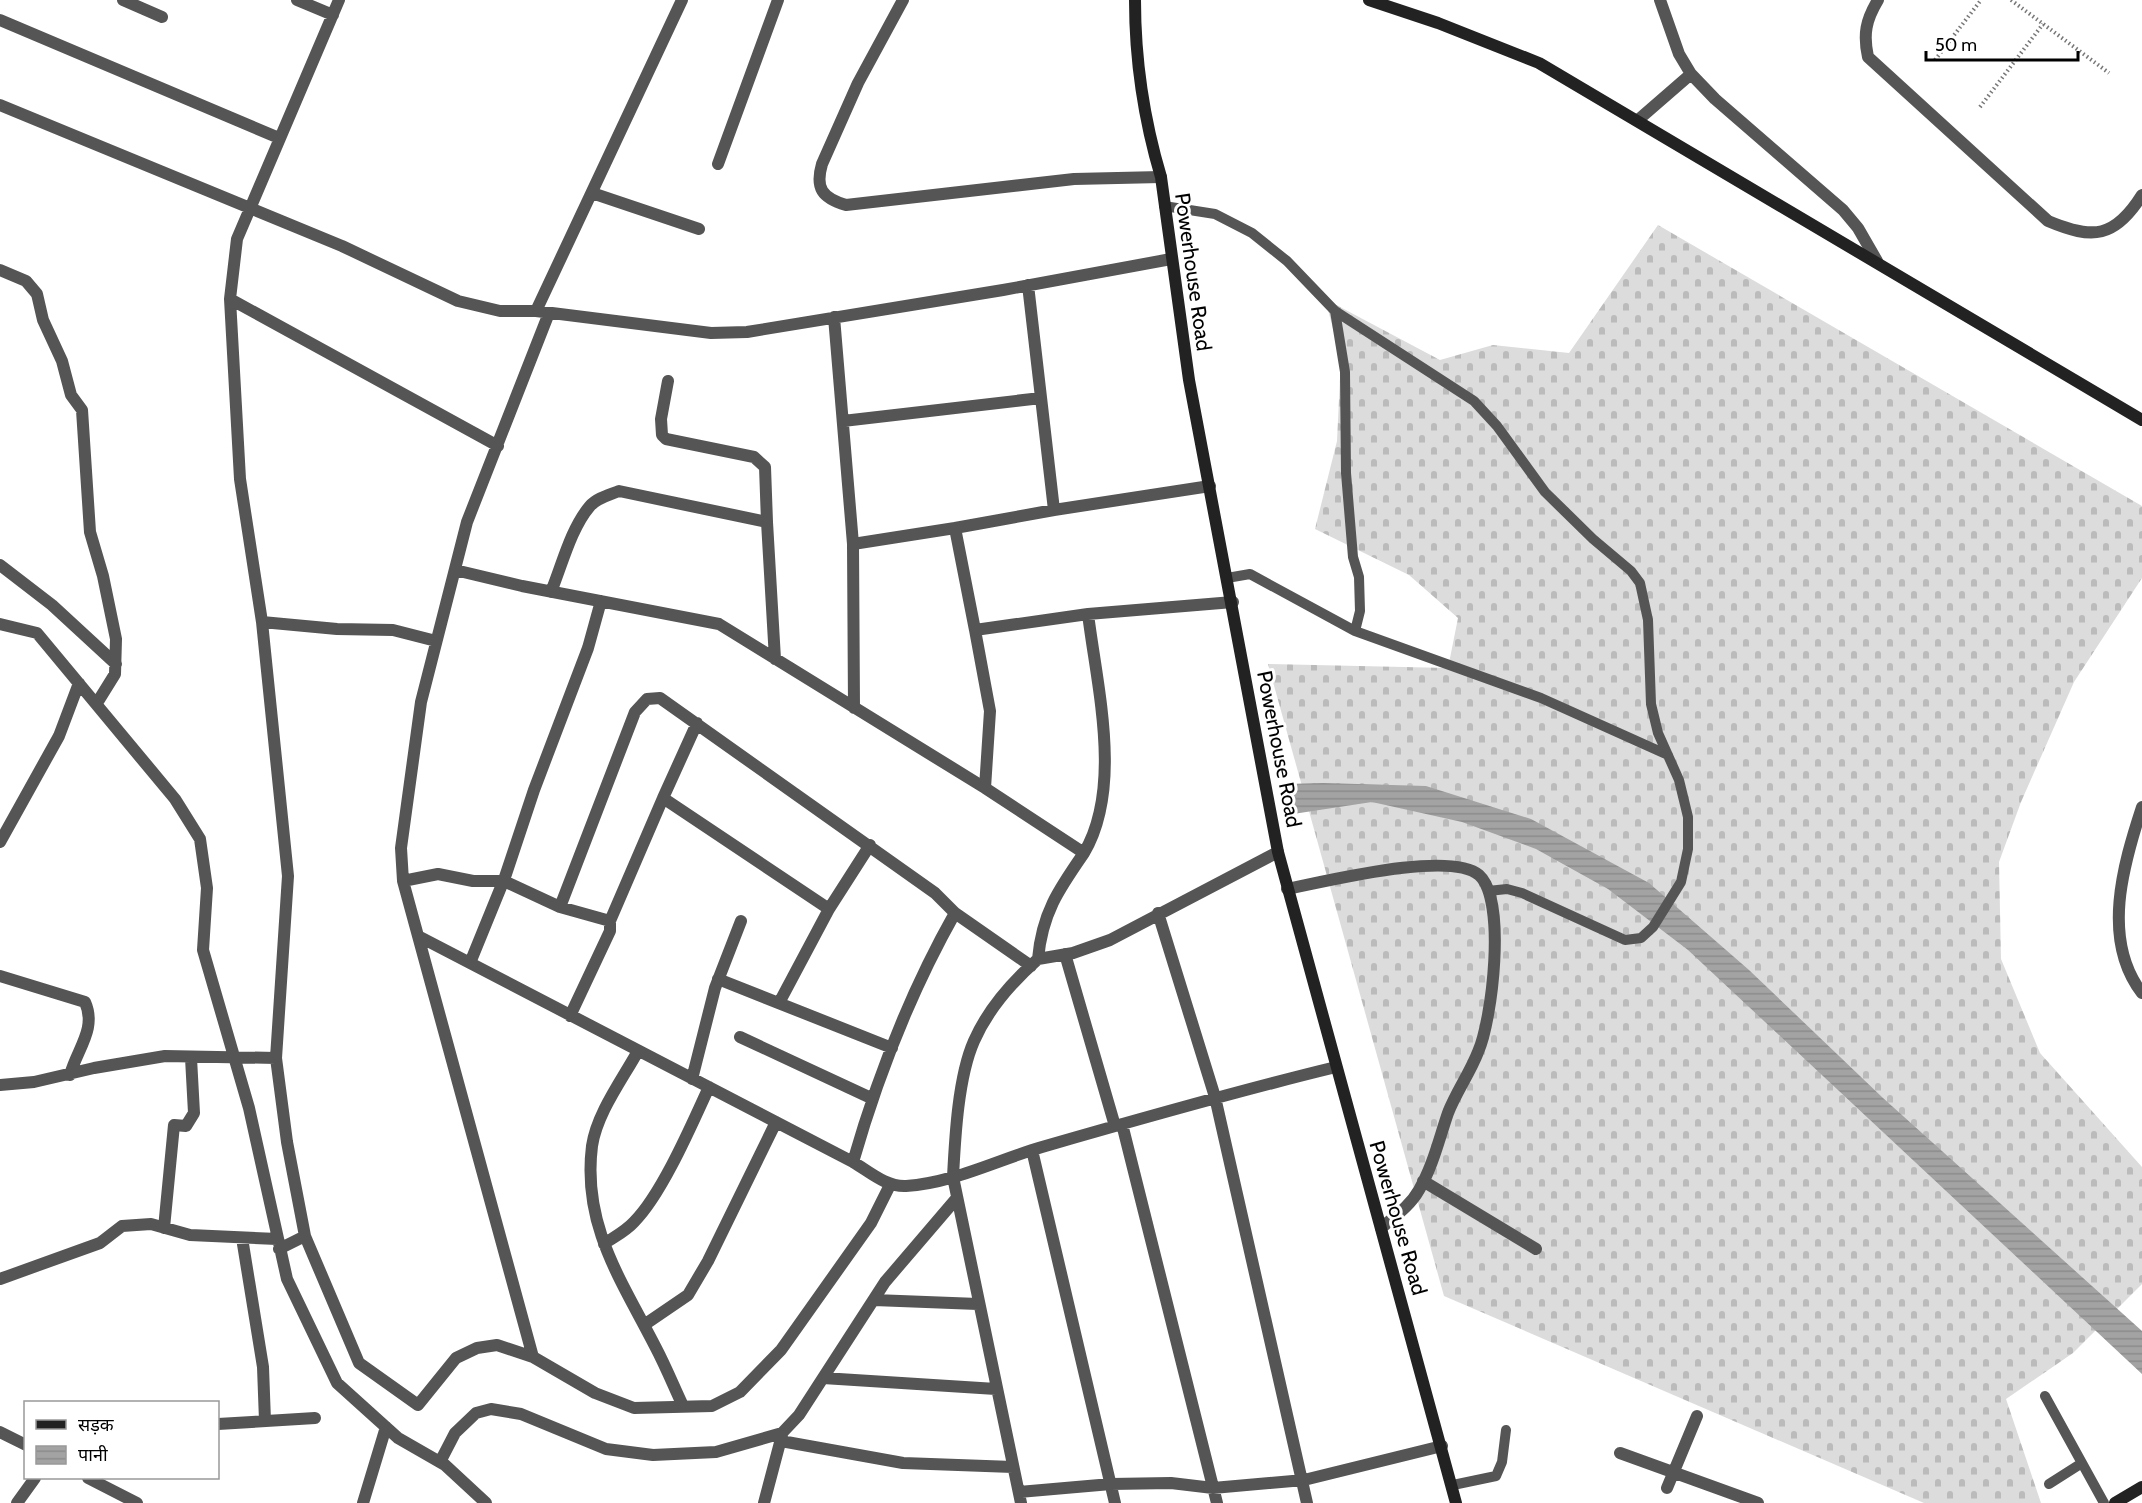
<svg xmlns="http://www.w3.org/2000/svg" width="2142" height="1503" font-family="Cabin,'Noto Sans Devanagari',sans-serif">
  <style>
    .cemetery { fill: url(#cemetery-stones) }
    .water { fill: url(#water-rules) }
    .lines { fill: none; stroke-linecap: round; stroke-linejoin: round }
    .path { stroke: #777; stroke-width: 4; stroke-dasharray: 1.5 3; stroke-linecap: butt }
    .lane { stroke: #555; stroke-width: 10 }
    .street { stroke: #555; stroke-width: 12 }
    .secondary { stroke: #222; stroke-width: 12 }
    .labels { text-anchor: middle; stroke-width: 6; stroke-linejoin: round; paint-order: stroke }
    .street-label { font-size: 21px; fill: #000; stroke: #fff }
  </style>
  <defs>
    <pattern id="cemetery-stones" width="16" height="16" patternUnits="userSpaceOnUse" patternTransform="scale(1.5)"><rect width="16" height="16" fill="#dcdcdc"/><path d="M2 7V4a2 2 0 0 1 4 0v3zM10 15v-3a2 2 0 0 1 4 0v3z" fill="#bbb"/></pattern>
    <pattern id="water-rules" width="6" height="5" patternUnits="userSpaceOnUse" patternTransform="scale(1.5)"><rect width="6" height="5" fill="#a3a3a3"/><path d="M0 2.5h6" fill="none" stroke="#8b8b8b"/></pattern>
  </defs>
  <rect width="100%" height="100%" fill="#fff"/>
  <!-- cemetery -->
  <path class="cemetery" d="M1658,225L2142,506V578L2074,682L2021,802L1999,862L2001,959L2040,1053L2142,1167V1284L2073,1353L2006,1399L2041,1503H1924L1444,1296L1268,664L1448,668L1458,618L1409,575L1315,529L1337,441L1341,358L1325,299L1440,360L1493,345L1569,353Z"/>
  <!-- water -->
  <path class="water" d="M1323,783L1426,786L1531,819L1649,883L1749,970L1883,1098L2142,1331V1374L1688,950L1608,889L1536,849L1462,822L1372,802L1293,814L1286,784Z"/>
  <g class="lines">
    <!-- path -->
    <path class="path" d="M2011,0L2109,73
      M1935,60L1981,0
      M1980,107L2043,24"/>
    <!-- lane -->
    <path class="lane" d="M1164,206L1215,214L1252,233L1287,261L1335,311L1345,372L1346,473L1353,557L1359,577L1360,611L1355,631L1250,574L1227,578
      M1335,311L1474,401L1497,426L1545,492L1593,539L1631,571L1640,583L1648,620L1651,704L1658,733L1679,780L1688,817V849L1681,882L1653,927L1641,938L1625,940L1522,893L1507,889L1488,891
      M1355,631L1541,698L1668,755
      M2045,1396L2104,1503
      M2049,1484L2082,1463
      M1453,1485L1496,1476L1502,1462L1506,1430"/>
    <!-- street -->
    <path class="street" d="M123,0L162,17
      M297,0L333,15
      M339,0L237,239L230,299L240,479L262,622L288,876L276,1058L287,1142L305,1236L359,1363L418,1405L456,1358L477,1348L497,1345L533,1357L595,1393L634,1408L712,1406L740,1392L781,1350L871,1223L890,1185
      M903,0L858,83L822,164C815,188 822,198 846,205L1074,179L1161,177
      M1660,0L1679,54L1691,74L1715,99L1843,210L1858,228L1877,261
      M1878,0C1866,20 1863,34 1868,57L2048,221C2093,240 2115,238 2142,195
      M0,20L279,138
      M0,105L342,246L458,301L500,311H536L711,333L747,332L1003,290L1171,259
      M1638,120L1691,74
      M718,164L778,0
      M592,193L699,229
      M0,270L26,281L37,294L43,320L62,361L71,395L82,410L90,532L103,576L116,639L115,674L97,703
      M230,299L498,446
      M536,311L682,0
      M834,317L853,544
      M668,381L661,419L662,435L666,439L754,457L765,467L767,522
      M843,421L1041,398
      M1054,510L1210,486
      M0,565L52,605L116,664
      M455,570L522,586L719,624L985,788L990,711L975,630L1088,614L1233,602
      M551,592C562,565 571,528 590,506C597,498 609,495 619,491L767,522L775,659
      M262,622L337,629L393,630L436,641
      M0,624L37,633L175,799L200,839L207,888L203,950L249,1108L287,1279L337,1383L398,1438L445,1465L486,1503
      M975,630L955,528L1054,510L1028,285
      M854,708L853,544L955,528
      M985,788L1084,853C1123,787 1097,687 1088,614
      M663,798L697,723
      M2142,807C2123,865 2101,940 2142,993
      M0,842L59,736L79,683
      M1084,853C1059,889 1042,913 1038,959L1073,953L1110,940L1278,852
      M403,881L438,874L473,881H504L560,907L610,921V931L570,1016
      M1287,889C1324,882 1450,850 1479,875C1507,900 1492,1021 1478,1052C1470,1073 1456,1092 1448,1113C1439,1139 1433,1166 1419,1190C1410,1206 1395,1216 1381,1228
      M560,907L635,712L647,699L660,698L935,893L955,913C911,991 878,1075 853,1162
      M955,913L1031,966
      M1158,913L1215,1097L1307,1503
      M610,921L663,798L829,909
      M418,936L853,1162C870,1172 886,1187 906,1186C953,1183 997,1160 1042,1147C1139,1119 1237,1091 1336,1067
      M1065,954L1115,1126
      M470,963L505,877L534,790L588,648L601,601
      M0,976L85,1002C97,1029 77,1049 70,1075
      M718,979L892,1048
      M779,1003L829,909L870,845
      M740,1037L871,1098
      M638,1051C622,1080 597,1113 592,1146C582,1226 622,1281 656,1348C666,1367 674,1387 683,1406
      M692,1079L715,988L741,921
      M0,1085L34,1082L94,1068L165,1056L276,1058
      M1122,1124L1217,1503
      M1032,1150L1115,1503
      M1423,1181L1536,1249
      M164,1228L174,1125L186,1126L194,1113L191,1058
      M242,1238L263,1367L265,1421
      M604,1244C614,1237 626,1231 634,1222C662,1194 692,1124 709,1087
      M279,1249L305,1236
      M0,1279L100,1243L122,1226L151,1224L190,1235L277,1239
      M874,1300L978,1304
      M644,1325L688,1295L708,1261L776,1122
      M533,1357L403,881L401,848L421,702L467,522L549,313
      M823,1378L996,1389
      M218,1424L315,1418
      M0,1432L26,1445
      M781,1441L903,1463L1013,1467
      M1620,1453L1758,1503
      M440,1462L455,1433L476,1413L491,1409L521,1414L606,1449L653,1455L716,1452L782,1433L799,1415L885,1282L956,1199
      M88,1478L137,1503
      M1667,1488L1697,1416
      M1019,1492L1111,1484L1171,1483L1213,1488L1304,1480L1442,1446
      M17,1503L35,1478
      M363,1503L386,1427
      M764,1503L782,1435
      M1021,1503L953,1177C955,1138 958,1077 974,1041C988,1009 1012,982 1038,959"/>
    <!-- secondary -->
    <path class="secondary" d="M1135,0C1135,59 1144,120 1161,177L1189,380L1278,852L1456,1503
      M1369,0L1438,23L1539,63L2142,420
      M2115,1503L2142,1487"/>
  </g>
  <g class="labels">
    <!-- street labels -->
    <g class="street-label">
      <text transform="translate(1193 272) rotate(82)" y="7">Powerhouse Road</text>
      <text transform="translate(1279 749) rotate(79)" y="7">Powerhouse Road</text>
      <text transform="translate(1398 1218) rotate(74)" y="7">Powerhouse Road</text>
    </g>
  </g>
  <!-- legend -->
  <rect x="24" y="1401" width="195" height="78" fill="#ffffff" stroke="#999999" stroke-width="1.5"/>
  <rect x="36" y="1420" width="30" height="9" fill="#222222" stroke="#999999" stroke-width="1.5"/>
  <text x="78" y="1431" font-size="18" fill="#000000">सड़क</text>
  <rect x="36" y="1446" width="30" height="18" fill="url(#water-rules)" stroke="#999999" stroke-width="1.5"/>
  <text x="78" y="1461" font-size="18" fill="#000000">पानी</text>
  <!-- scale -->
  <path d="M1926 51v9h152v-9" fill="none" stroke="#000000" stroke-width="3"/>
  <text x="1935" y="51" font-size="18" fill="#000000" stroke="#ffffff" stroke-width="4.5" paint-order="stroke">50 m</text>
</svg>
